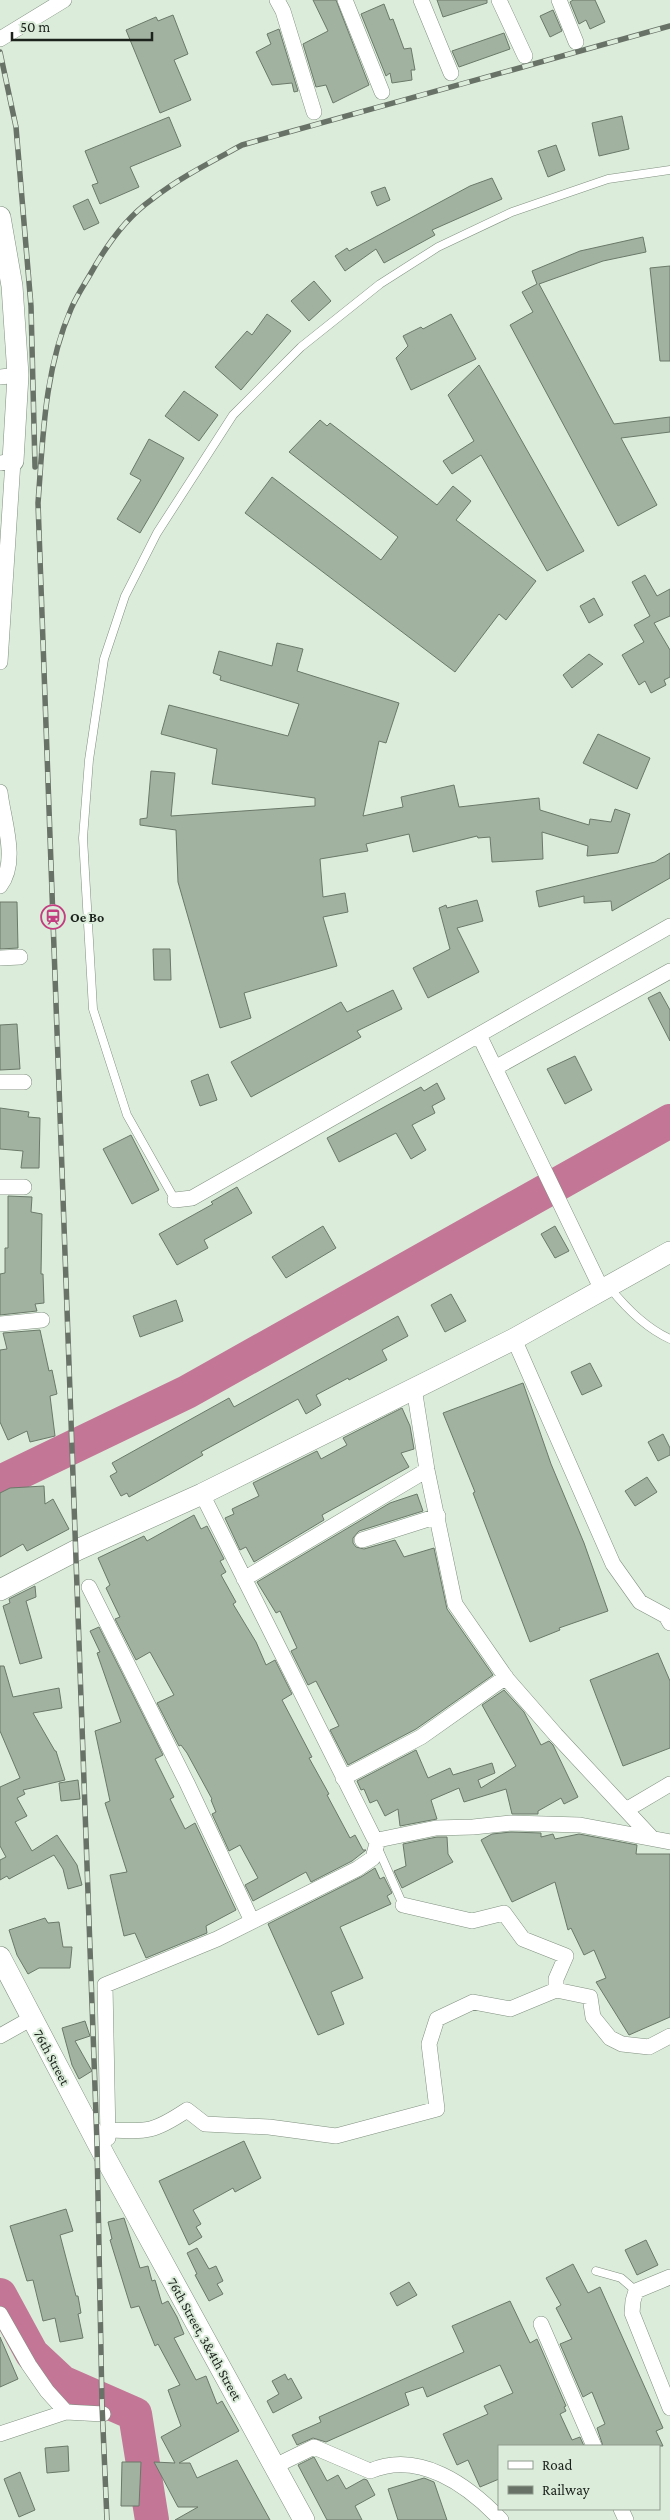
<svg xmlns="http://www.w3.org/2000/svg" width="670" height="2520" font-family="'Crimson Pro',serif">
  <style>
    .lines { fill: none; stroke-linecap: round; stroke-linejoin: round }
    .river { stroke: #c37696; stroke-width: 34 }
    .building { fill: #a2b2a1; stroke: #6a7969 }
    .lane-casing { stroke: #809080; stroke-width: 9 }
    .street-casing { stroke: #809080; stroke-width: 16 }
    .secondary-casing { stroke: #809080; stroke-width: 22 }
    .lane { stroke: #fff; stroke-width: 8 }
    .street { stroke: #fff; stroke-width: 15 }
    .secondary { stroke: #fff; stroke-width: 21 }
    .rail-casing { stroke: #687267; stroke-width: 5.5 }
    .rail { stroke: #dbecda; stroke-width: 4; stroke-dasharray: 11; stroke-linecap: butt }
    .labels { text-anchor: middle; stroke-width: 4; stroke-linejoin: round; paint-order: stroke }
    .poi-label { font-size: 14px; font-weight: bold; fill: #1c221c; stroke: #dbecda; text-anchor: start }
    .street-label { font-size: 14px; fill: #1c221c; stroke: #dbecda }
  </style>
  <rect width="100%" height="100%" fill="#dbecda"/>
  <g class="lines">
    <!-- river -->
    <path class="river" d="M0,1482L187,1392L670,1121
      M0,2295L32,2354L62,2382L135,2414L152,2520"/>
  </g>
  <!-- building -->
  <path class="building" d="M313,0H336L369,85L333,103L326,85L316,87L303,44L328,31Z
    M437,0H487V3L443,17Z
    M573,0H595L605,22L590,29L586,20L579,24L570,2Z
    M384,4L390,20L393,19L404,49L411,48L415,70H411L412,80L392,83L390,73L386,76L361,14Z
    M553,10L562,31L550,37L540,16Z
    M173,15L188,54L174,60L191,100L160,113L126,30L156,17L158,21Z
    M279,29L298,91L294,92L292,83L272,85L256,52L271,44L267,34Z
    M504,33L510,49L459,67L452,51Z
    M622,116L629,149L599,156L592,123Z
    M169,117L181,146L130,167L139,187L100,204L92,185L98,183L85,151Z
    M556,145L565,170L548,177L538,151Z
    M492,178L502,199L432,230L435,235L384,263L376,249L345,271L335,256L347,248L349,251L470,186Z
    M385,187L390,200L377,206L371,192Z
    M88,199L99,223L84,230L73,206Z
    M643,237L646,252L603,261L539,284L614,424L670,417V432L621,438L657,505L618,526L510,325L533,312L522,292L537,284L532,271L580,251Z
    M670,266V361H660L650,268Z
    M314,281L331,301L309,321L291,301Z
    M267,314L291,331L241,390L215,367L247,331L252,335Z
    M451,314L476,359L411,390L396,358L408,346L403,336L421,327L423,329Z
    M479,365L584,551L547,571L481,455L452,474L443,461L474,441L448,395Z
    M184,391L218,415L199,441L165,416Z
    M320,420L327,426L330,423L437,505L453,486L471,501L456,520L536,581L506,620L499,614L455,672L245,513L272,477L381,560L398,537L289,452Z
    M149,439L184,458L140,533L117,519L141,480L130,474Z
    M645,575L657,596L670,589V616L654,623L670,650V677L664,680L666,685L651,693L645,681L639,685L622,655L644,642L634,625L650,616L632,582Z
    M594,598L603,615L589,623L580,606Z
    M277,643L303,649L297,671L399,703L386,743L379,741L363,816L403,807L401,797L454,785L459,807L539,798L540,810L589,825L590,819L611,822L615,809L630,814L618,853L587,856L588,846L542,832L543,859L492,862L490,837L478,838L477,836L413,852L409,834L366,844L368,851L320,859L323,897L345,893L348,912L323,917L337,966L244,993L251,1018L220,1028L178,882L176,830L140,825V819L147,818L151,771L175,773L171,816L315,806V798L212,784L217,749L161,734L169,705L288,736L299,704L220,680L221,676L213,673L219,651L272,666Z
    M589,654L603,664L572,688L563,675Z
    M598,734L650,758L637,789L583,763Z
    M670,853V878L612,911L611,901L584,903V896L539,907L536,891L655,862Z
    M477,900L483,921L457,928L479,972L428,998L413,968L450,949L439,908L446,905L447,908Z
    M0,902H17L18,948L0,949Z
    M153,949H170L171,980H154Z
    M393,990L402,1009L357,1031L361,1037L251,1097L231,1062L341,1002L347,1012Z
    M660,992L670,1010V1041L648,998Z
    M17,1024L20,1069L0,1070V1025Z
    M575,1056L592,1090L565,1104L547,1069Z
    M208,1074L217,1100L200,1106L191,1081Z
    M437,1083L445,1099L432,1106L435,1113L412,1125L426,1150L411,1159L396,1133L339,1162L327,1138L421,1087L424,1091Z
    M0,1108L29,1112L28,1117L40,1118L39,1168H21L23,1151L0,1149Z
    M131,1135L159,1190L132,1204L103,1149Z
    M237,1187L252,1213L204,1240L208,1248L177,1265L159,1234L213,1204L211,1202Z
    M8,1196L32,1197L31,1212L42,1214L41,1274H43L44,1303L35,1304L37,1311L0,1315V1274L5,1273V1248H8Z
    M323,1226L336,1248L286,1278L272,1257Z
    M555,1226L569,1251L555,1258L541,1234Z
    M451,1294L466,1321L445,1332L431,1305Z
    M176,1300L183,1321L140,1337L133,1316Z
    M398,1316L408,1336L382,1350L387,1360L349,1380L348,1378L316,1395L321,1405L306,1414L298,1399L201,1452L203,1455L158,1481L129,1497L127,1493L121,1496L110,1476L117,1472L112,1463L229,1398L234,1407Z
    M40,1330L49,1371L52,1370L57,1394L50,1396L55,1436L30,1442L27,1431L8,1440L0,1422V1350L7,1349L3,1333Z
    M590,1363L602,1386L582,1395L571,1372Z
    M523,1383L551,1464L584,1543L608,1611L559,1628L560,1630L530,1642L473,1493L475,1492L443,1413Z
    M402,1408L410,1426L414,1449L401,1453L409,1467L322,1515L324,1520L254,1562L246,1547L240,1550L225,1518L234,1514L232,1509L259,1496L253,1483L317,1451L321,1459L347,1445L343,1438Z
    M663,1434L670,1448V1455L658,1461L648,1442Z
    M647,1477L657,1492L635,1506L625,1491Z
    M44,1486L45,1504L53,1499L69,1529L27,1551L23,1544L0,1557V1493L10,1488Z
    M417,1494L423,1511L359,1531L353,1538V1543L356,1547L364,1549L395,1540L404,1557L434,1548L447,1609L493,1675L416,1729L348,1765L330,1730L339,1726L316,1681L308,1685L291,1651L297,1648L280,1611L276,1613L257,1582L390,1503Z
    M194,1515L201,1529L207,1526L224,1559L220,1561L226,1572L221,1575L236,1602L233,1604L256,1642L266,1665L275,1660L292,1694L282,1700L312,1757L309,1758L329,1794L327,1795L350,1838L355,1835L363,1850H366L352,1861L311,1882L306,1872L253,1901L245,1885L258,1878L240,1845L229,1851L212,1814L216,1812L211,1800L212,1799L187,1753L181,1745L179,1746L157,1703L174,1695L150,1652L136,1660L115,1619L120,1617L106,1588L110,1585L98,1558L144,1536L147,1541Z
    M35,1586L36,1597L26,1601L42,1658L20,1664L3,1606L10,1603L9,1599Z
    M99,1627L163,1755L155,1759L174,1797L170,1799L185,1829L195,1823L236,1910L206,1926L207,1933L146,1958L135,1933L124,1936L110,1875L127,1872L105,1803L110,1801L95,1731L121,1722L97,1653L100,1652L90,1631Z
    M658,1653L670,1681V1748L623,1766L590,1680Z
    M0,1666H4L13,1697L59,1688L62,1708L33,1713L55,1751H56L65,1780L23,1790L25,1794L17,1798L27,1816L15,1822L32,1851L57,1835L77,1865L82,1885L68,1889L63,1869L54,1855L9,1879L7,1876L0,1880V1860L6,1857L0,1846V1787L20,1778L0,1731Z
    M504,1690L524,1712L541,1745L549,1741L553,1745L578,1797L564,1804L561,1798L538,1811V1814H512L506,1789L464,1802L459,1788L431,1800L437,1819L400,1826L398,1809L385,1816L377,1800L370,1803L364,1789L361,1790L357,1781L416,1750L428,1778L450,1768L453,1775L492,1763L495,1773L478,1780L481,1788L516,1766L482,1705Z
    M78,1780L80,1799L61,1801L59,1783Z
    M511,1832L541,1833V1837L553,1834L555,1839L579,1834L637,1845L636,1854H670V2017L629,2035L596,1982L606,1978L594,1950L584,1955L571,1928L568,1930L555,1882L512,1902L481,1840L492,1834Z
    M437,1837H447L448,1854L453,1862L402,1888L394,1871L406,1866L403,1844Z
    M375,1868L380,1879L384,1877L392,1893L387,1896L391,1904L340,1927L363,1978L331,1992L344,2024L318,2035L268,1924L361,1877Z
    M45,1918L48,1923L59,1922L63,1947H72L70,1968H39L28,1974L17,1955L9,1930Z
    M85,2021L90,2036L75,2041L92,2071L79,2079L72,2065L62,2028Z
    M244,2141L261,2178L235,2192L233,2188L193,2210L201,2224L196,2227L202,2237L189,2245L159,2181Z
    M66,2209L73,2231L60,2235L76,2296H78L81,2313L78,2314L83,2338L60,2342L55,2318L43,2321L33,2280L27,2281L10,2226Z
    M124,2218L140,2268L148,2266L152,2281L155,2280L162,2304L168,2301L177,2317L184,2334L174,2338L196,2380L206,2376L217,2404L222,2401L239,2431L179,2463H190L197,2478L237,2460L270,2520H175L198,2507H178L154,2462L175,2463L161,2437L181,2426L168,2390L180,2385L158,2344L155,2346L139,2306L131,2308L110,2240L112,2239L108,2222Z
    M646,2240L658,2265L637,2275L625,2250Z
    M197,2248L209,2269L216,2266L223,2281L217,2284L223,2294L209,2301L195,2275L197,2274L187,2253Z
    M573,2264L588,2293L600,2287L663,2428L656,2431L663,2446H603L597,2428L605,2424L592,2392L583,2397L560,2344L572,2339L556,2308L561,2305L546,2278Z
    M409,2282L417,2295L397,2306L390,2293Z
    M510,2301L530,2343L537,2339L566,2406L564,2407L566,2411L560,2414L572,2440L580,2437L584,2446H499V2479L480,2487L468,2460L457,2465L443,2434L488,2414L484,2406L513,2393L500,2365L427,2397L423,2387L405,2393L409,2405L326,2442L313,2438L297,2445L292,2435L321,2422L319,2417L464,2352L452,2326Z
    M0,2337L18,2379L0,2387Z
    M285,2374L288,2380L291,2378L302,2398L273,2413L267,2401L279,2394L272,2381Z
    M68,2446L69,2471L47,2473L45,2448Z
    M314,2457L327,2481L338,2475L346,2489L364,2479L367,2480L375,2495L355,2506L362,2520H327L298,2465Z
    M122,2462H141L139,2506H121Z
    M20,2472L35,2510L19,2517L4,2479Z
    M424,2478L434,2482L447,2520H398L388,2489Z"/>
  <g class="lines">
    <!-- lane casing -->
    <g class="lane-casing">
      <path id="lane" d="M175,1200L127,1115L93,1009L83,838L89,760L104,659L125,596L157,533L233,415L301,347L380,284L438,247L512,212L608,179L670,170
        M610,1288C626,1308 646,1328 670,1339
        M377,1846L403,1905
        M596,2271L621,2278L636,2291"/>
    </g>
    <!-- street casing -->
    <g class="street-casing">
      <path id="street" d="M277,0L283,11L314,112
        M345,0L382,92
        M421,0L451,73
        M499,0L525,56
        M559,0L576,42
        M0,39L64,0
        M0,377L18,375
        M0,463L13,461L0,662
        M0,792C3,820 19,861 0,886
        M0,958L20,957
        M479,1035L602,1290
        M495,1068L670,971
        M0,1082H24
        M0,1187H24
        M175,1200L192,1198L670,926
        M0,1324L42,1320
        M514,1339L613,1564L640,1602L666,1616L670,1623
        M414,1388L427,1470L455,1604L507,1679L556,1735L651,1837
        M202,1494L374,1838L378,1840L436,1828L473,1827L511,1823L580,1825L670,1842
        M362,1540L438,1516
        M244,1579L427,1470
        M89,1587L187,1783L252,1921
        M343,1778L421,1737L506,1677
        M626,1810L670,1784
        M403,1905L472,1921L504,1913L523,1939L566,1956L556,1979V1990
        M0,2036L32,2018
        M109,2130C148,2132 154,2132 187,2110L205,2124L269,2127L336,2136L437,2109L429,2044L437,2019L473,2002L510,2009L556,1990L590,1997L593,2017L610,2038L622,2044L649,2047L670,2036
        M108,2138L105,1985L217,1939L357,1869L373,1858L378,1840
        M670,2277L636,2291L633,2301L632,2313L670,2408
        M0,2314L29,2365L47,2391L66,2412
        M541,2324L594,2446
        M0,2434L66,2412L103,2414
        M275,2466L314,2447L370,2471C419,2450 468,2485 501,2520
        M621,2509L626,2520"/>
    </g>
    <!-- secondary casing -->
    <g class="secondary-casing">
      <path id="secondary" d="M0,217L12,286L18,375L13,461
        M0,1590L77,1550L202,1494L514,1339L670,1252
        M0,1957L105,2157L304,2520"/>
    </g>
    <!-- lane -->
    <use href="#lane" class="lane"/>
    <!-- street -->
    <use href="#street" class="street"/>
    <!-- secondary -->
    <use href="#secondary" class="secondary"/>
    <!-- rail casing -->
    <g class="rail-casing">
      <path id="rail" d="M0,52L16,127L31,306L35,467
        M107,2520L102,2405L97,2143L38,503C43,438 44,371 71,309C76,297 84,285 91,273C106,246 126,218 151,200C179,178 211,162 242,145L670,26"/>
    </g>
    <!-- rail -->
    <use href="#rail" class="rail"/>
  </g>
  <!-- icons -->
  <defs>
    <g id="station-ring" transform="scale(1.25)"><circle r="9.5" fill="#dbecda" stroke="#c33d80" stroke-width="1.5"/><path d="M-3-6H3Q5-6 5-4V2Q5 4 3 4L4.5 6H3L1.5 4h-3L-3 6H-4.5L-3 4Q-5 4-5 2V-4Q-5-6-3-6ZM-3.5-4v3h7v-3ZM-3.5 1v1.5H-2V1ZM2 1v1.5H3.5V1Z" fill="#c33d80"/></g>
  </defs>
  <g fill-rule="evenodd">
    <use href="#station-ring" x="53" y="917"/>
  </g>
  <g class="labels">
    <!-- poi labels -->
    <g class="poi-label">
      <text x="70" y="922">Oe Bo</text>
    </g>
    <!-- street labels -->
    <g class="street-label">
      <text transform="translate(52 2057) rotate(62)" y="5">76th Street</text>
      <text transform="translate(205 2339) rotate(61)" y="5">76th Street, 3&amp;4th Street</text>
    </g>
  </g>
  <!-- legend -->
  <rect x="498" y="2445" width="162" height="65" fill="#dbecda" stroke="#8f9b8e"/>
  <rect x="508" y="2461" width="25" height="8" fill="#ffffff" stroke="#8f9b8e"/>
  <text x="542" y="2470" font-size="15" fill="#1c221c">Road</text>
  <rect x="508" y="2486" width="25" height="8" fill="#687267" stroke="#8f9b8e"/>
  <text x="542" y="2495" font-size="15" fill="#1c221c">Railway</text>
  <!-- scale -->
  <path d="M12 32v8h140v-8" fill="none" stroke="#1c221c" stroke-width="2.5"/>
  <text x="20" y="32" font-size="15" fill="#1c221c" stroke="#dbecda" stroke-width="4" paint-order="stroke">50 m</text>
</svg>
